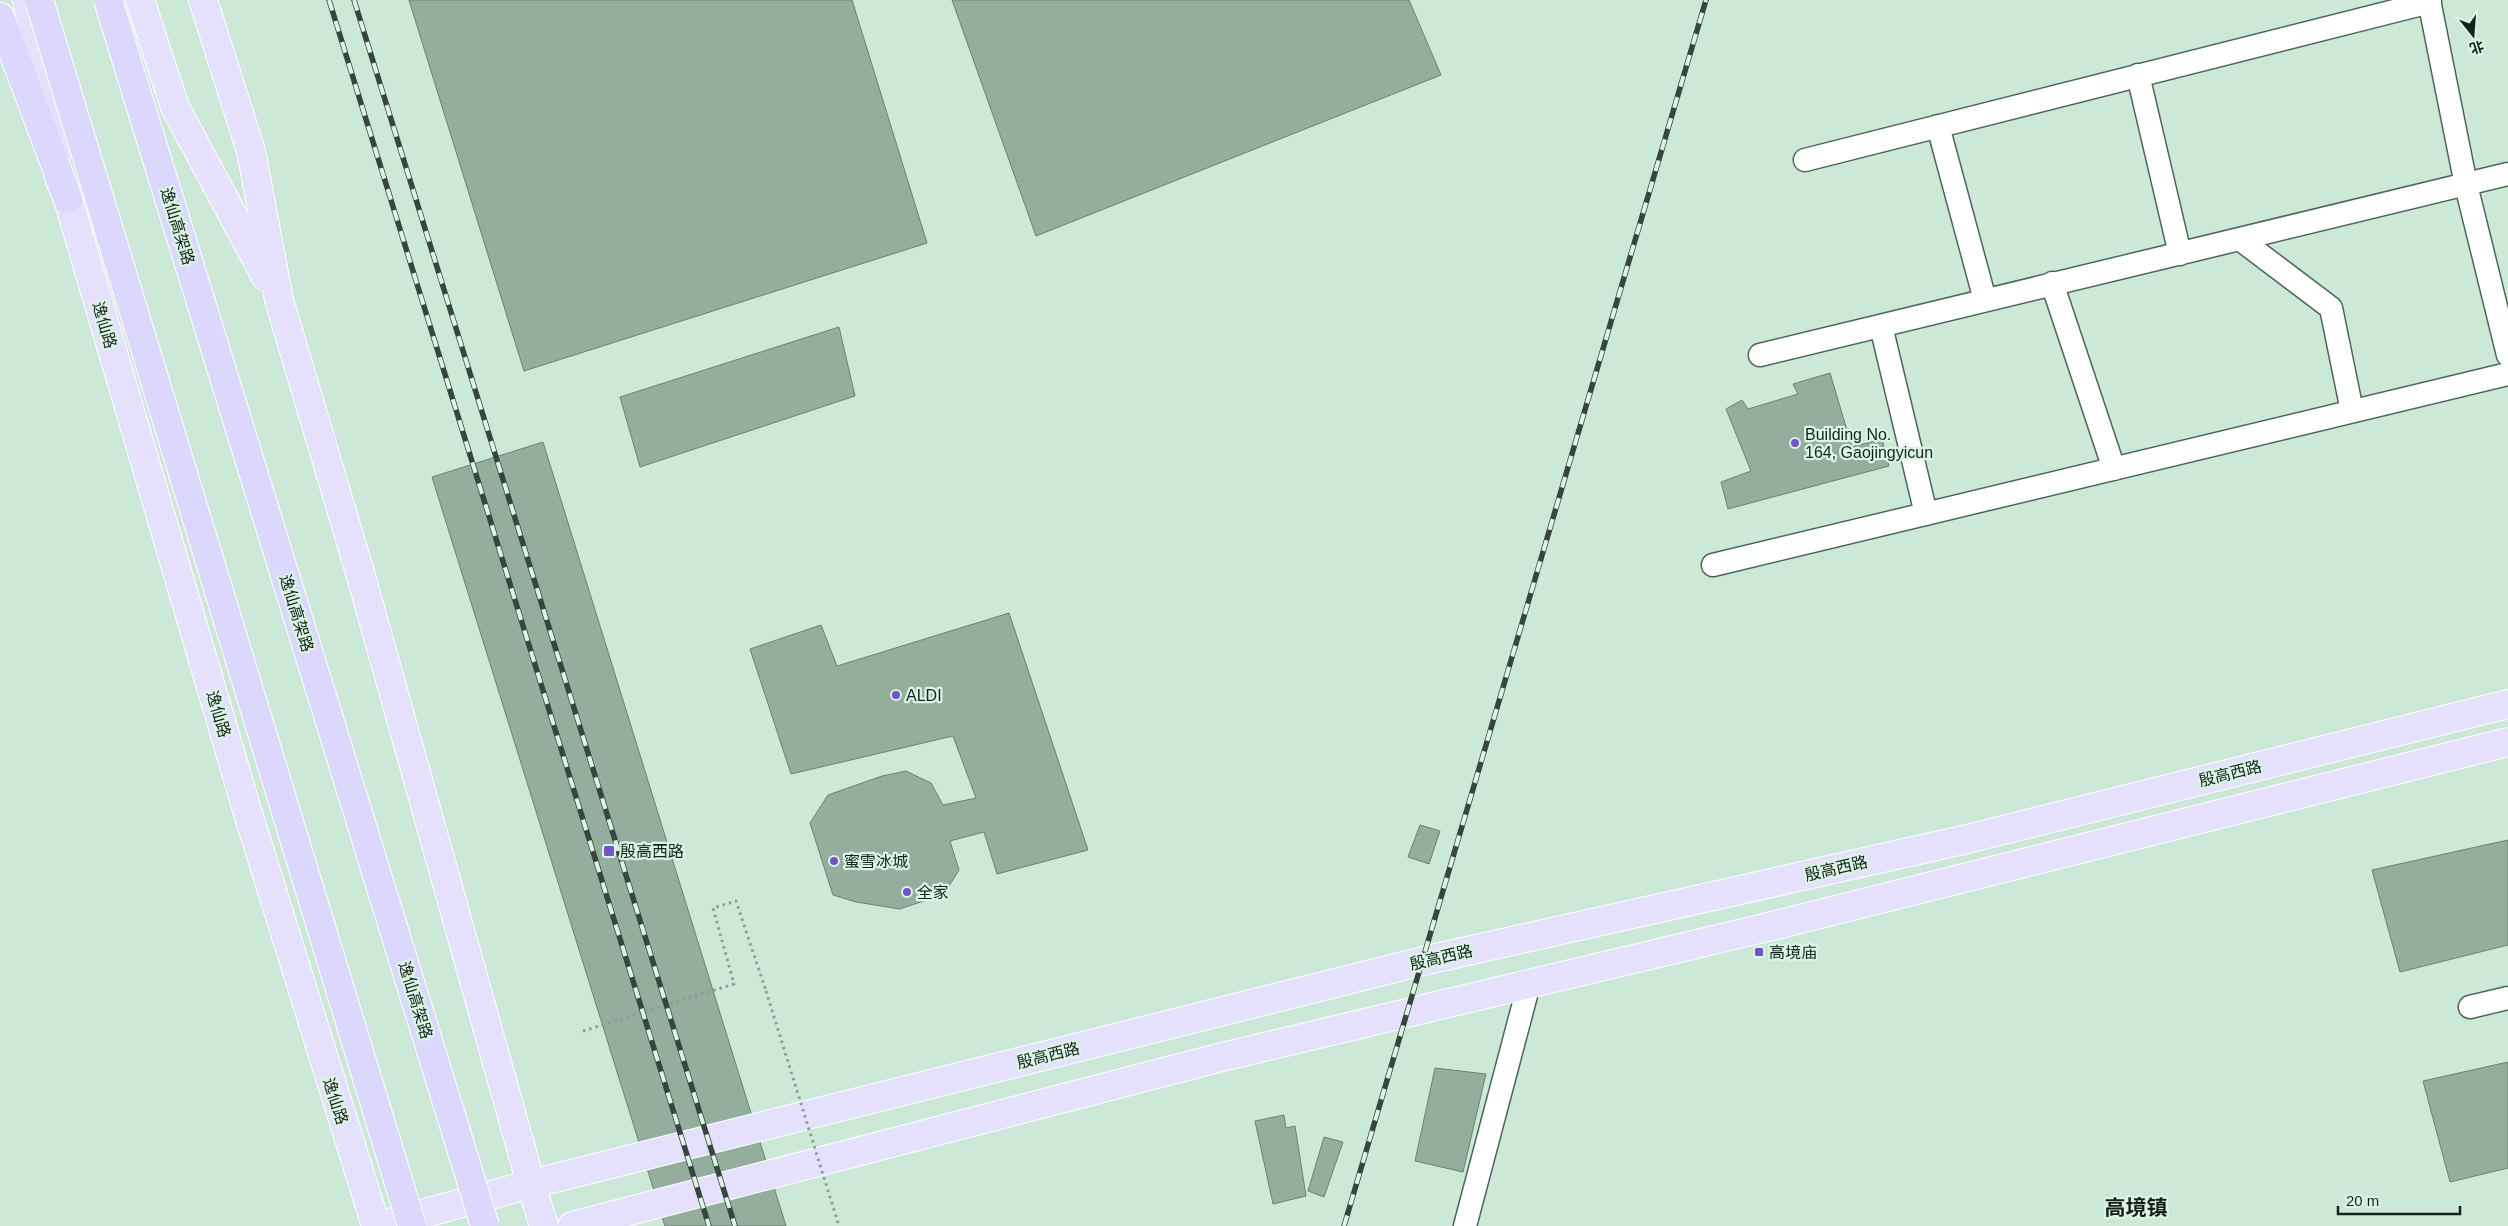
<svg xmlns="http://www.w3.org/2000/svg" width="2508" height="1226" font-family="Arial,'Noto Sans SC',sans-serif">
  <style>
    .building { fill: #93ae9d; stroke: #698373 }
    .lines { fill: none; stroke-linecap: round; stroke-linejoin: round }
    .service-casing { stroke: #4d6657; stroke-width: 25 }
    .primary-casing { stroke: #fff; stroke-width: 30 }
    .trunk-casing { stroke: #fff; stroke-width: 30 }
    .path { stroke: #8a9f92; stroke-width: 3; stroke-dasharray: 2.5 4; stroke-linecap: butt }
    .service { stroke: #fff; stroke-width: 22 }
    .primary { stroke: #e5e1fd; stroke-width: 28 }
    .trunk { stroke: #dcd7fc; stroke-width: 28 }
    .rail-casing { stroke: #37453d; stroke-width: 5.5 }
    .rail { stroke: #d9f6e4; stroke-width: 4; stroke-dasharray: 11; stroke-linecap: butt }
    .trunk-bridge-casing { stroke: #fff; stroke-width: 30; stroke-linecap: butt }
    .path-bridge { stroke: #8a9f92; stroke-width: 3; stroke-dasharray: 2.5 4; stroke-linecap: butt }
    .trunk-bridge { stroke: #dcd7fc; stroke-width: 28 }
    .poi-dot { fill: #7352cc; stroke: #d9f6e4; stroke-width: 2 }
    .labels { text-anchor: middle; stroke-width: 4.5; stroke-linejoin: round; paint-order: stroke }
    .street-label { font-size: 16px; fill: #17211b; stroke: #d9f6e4 }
    .poi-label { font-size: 16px; fill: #17211b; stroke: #d9f6e4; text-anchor: start }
    .district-label { font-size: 21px; font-weight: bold; fill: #17211b; stroke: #d9f6e4 }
  </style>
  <rect width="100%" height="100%" fill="#cce8d6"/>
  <!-- building -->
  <path class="building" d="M409,0H852L927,243L524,371Z
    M952,0H1409L1441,75L1036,236Z
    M839,327L855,396L640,467L620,397Z
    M1830,373L1852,447L1882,439L1889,466L1728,509L1721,482L1751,471L1726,409L1742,400L1748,409L1798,394L1793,384Z
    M543,442L786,1226H665L432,477Z
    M1009,613L1088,850L997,874L984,832L950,841L959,870L944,894L900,909L856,902L833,895L810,823L828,795L882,776L906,771L931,783L943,805L976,798L953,736L791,774L750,649L821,625L837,666Z
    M1420,825L1440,831L1429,864L1408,857Z
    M2508,840V945L2400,972L2372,870Z
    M2508,1062V1168L2450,1182L2423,1081Z
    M1435,1068L1486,1074L1463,1172L1415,1161Z
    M1284,1115L1286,1128L1295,1126L1306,1196L1273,1204L1255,1121Z
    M1324,1137L1343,1142L1324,1197L1308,1191Z"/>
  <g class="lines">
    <!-- service casing -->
    <g class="service-casing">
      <path id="service" d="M2429,0L2466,185L2508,355
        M2138,75L2180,254
        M1938,126L1985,300
        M1805,160L2430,2
        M2241,240L2331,308L2352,411
        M2052,283L2114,469
        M1881,326L1926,514
        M1760,355L2508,174
        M1713,565L2508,374
        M2470,1007L2508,998
        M1465,1226L1529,984"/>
    </g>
    <!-- primary casing -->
    <g class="primary-casing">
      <path id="primary" d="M27,0L58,150
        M140,0L175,107L266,277
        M203,0L251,151L279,300L361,576L531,1184L544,1226
        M59,178L68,199L247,810L376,1226
        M378,1226L531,1184L1423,961L1963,840L2508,704
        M572,1226L1222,1057L1768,927L2508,742"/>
    </g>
    <!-- trunk casing -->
    <g class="trunk-casing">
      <path id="trunk" d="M0,17L68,199"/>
    </g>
    <!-- path -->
    <path class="path" d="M583,1031L734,984L713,908L736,901L766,991"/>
    <!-- service -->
    <use href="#service" class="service"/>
    <!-- primary -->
    <use href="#primary" class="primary"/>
    <!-- trunk -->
    <use href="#trunk" class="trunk"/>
    <!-- rail casing -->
    <g class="rail-casing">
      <path id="rail" d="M329,0L709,1226
        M354,0L735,1226
        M1344,1226L1706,0"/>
    </g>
    <!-- rail -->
    <use href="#rail" class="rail"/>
    <!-- trunk-bridge casing -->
    <g class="trunk-bridge-casing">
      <path id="trunk-bridge" d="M39,0L412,1226
        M108,0L485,1226"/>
    </g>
    <!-- path-bridge -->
    <path class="path-bridge" d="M766,991L839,1226"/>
    <!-- trunk-bridge -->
    <use href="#trunk-bridge" class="trunk-bridge"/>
  </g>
  <!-- markers -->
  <g class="poi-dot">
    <circle cx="1795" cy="443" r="5"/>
    <circle cx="896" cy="695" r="5"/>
    <rect x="603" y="845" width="12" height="12" rx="2.5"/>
    <circle cx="834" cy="861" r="5"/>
    <circle cx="907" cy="892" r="5"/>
    <rect x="1754" y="947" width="10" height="10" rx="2.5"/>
  </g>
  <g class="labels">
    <!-- street labels -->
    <g class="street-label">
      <text transform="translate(178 226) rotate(73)" y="6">逸仙高架路</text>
      <text transform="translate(105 325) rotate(74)" y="6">逸仙路</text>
      <text transform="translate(297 613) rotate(73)" y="6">逸仙高架路</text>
      <text transform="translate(219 714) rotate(74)" y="6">逸仙路</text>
      <text transform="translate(2230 773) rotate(-14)" y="6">殷高西路</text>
      <text transform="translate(1836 868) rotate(-13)" y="6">殷高西路</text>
      <text transform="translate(1441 957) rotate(-13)" y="6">殷高西路</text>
      <text transform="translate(416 1000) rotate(73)" y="6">逸仙高架路</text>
      <text transform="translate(1048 1055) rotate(-14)" y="6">殷高西路</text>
      <text transform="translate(336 1101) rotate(72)" y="6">逸仙路</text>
    </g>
    <!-- poi labels -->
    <g class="poi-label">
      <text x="1805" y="440">Building No.<tspan x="1805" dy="18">164, Gaojingyicun</tspan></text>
      <text x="906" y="701">ALDI</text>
      <text x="620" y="857">殷高西路</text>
      <text x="844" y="867">蜜雪冰城</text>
      <text x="917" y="898">全家</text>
      <text x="1769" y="958">高境庙</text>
    </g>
    <!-- district labels -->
    <g class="district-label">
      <text x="2136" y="1215">高境镇</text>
    </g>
  </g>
  <!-- north arrow -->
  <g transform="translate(2473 35) rotate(163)" stroke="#d9f6e4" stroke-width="4" paint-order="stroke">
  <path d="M0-4L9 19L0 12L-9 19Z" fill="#17211b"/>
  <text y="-8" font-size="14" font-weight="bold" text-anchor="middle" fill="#17211b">北</text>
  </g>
  <!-- scale -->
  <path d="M2338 1206v8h122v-8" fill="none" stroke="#17211b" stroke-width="2.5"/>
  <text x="2346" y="1206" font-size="15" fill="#17211b" stroke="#d9f6e4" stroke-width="4" paint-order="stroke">20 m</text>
</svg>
